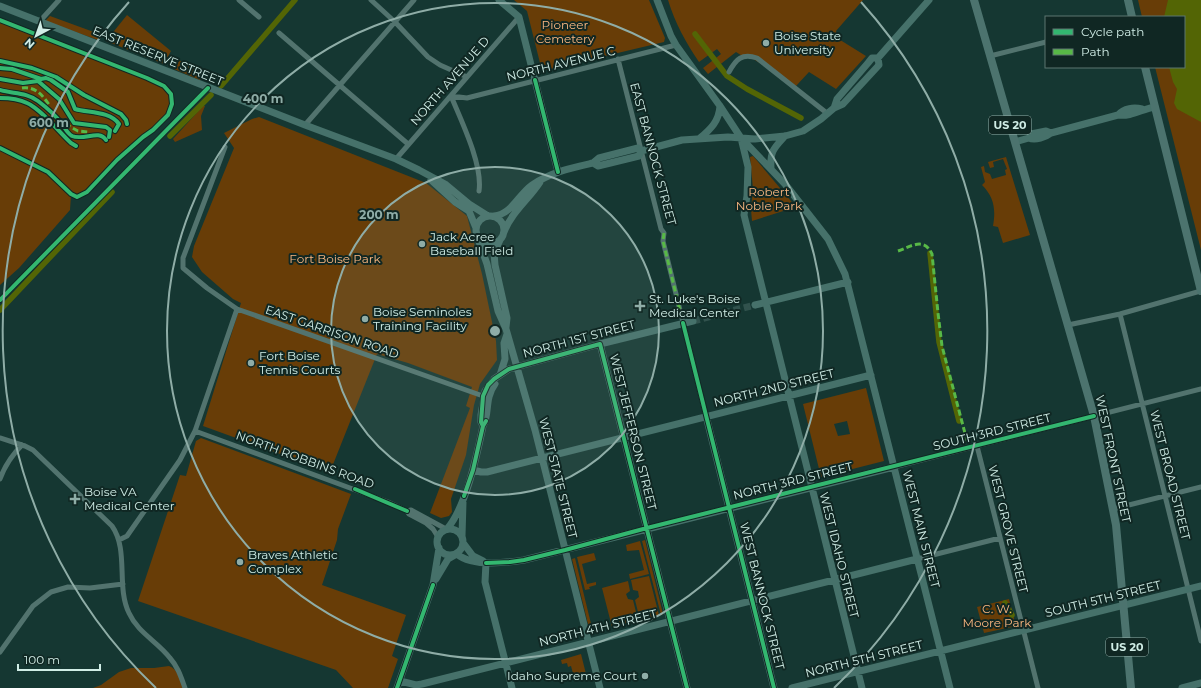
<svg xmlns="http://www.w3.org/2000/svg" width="1201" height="688" font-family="Montserrat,sans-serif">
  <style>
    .green { fill: #683d07; fill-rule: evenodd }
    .water { fill: #536505 }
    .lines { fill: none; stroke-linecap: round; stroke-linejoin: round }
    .canal { stroke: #536505; stroke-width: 5.5 }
    .secondary-tunnel { stroke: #31524d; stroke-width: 7; stroke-dasharray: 7 3.5; stroke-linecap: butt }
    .street { stroke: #52736e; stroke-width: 5 }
    .secondary { stroke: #46716a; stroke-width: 7 }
    .primary { stroke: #4c736e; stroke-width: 8 }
    .quiet { stroke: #58b947; stroke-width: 3; stroke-dasharray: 6 3; stroke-linecap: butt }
    .cycleway-casing { stroke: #102723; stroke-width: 6 }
    .cycleway { stroke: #33b770; stroke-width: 4 }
    .ring { fill: none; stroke: #8fada7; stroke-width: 2 }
    .poi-dot { fill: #8fada7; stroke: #102723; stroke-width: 1.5 }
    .labels { text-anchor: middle; stroke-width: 4; stroke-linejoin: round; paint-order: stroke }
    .shield { fill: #102723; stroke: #96b2ac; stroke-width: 1 }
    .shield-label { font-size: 11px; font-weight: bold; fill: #d0ede6 }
    .park-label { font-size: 12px; fill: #fab781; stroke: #102723 }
    .poi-label { font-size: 12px; fill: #d0ede6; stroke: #102723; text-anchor: start }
    .street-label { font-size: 12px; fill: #d0ede6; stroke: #102723 }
    .centre { fill: #8fada7; stroke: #102723; stroke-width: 2 }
    .ring-label { font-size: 12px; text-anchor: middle; font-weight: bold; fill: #8fada7; stroke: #102723; stroke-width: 4; stroke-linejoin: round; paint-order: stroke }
  </style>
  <rect width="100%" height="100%" fill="#153732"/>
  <!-- green -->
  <path class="green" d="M514,0H649L665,38L664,42L542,71L527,11Z
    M668,0H863L836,31L838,36L837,38L866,56L836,89L809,72L796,86L747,55L744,57L736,52L708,74L703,68L721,54L717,49L699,62C686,43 675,23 668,0Z
    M1138,0H1201V250L1155,67H1184V17H1142Z
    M127,15L171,51L164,64L106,41Z
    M50,16L102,35L98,40L45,21Z
    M0,19L160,85C171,93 174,102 167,114L89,189L81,195H71L70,210L19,268L0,285Z
    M178,60L204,70L200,80L174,69Z
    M203,106H205L201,116L202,130L175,142L173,139Z
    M259,117L426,183L467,216L482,274L496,341L497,360L480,384L474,405L466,455L451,499L452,512L449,516L441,518L430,513L470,408L466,406L472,387L408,363L377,354L330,472L203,426L241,303L233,299L202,272L192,257L194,246L234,148L224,133L252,119Z
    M753,156L796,207L752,221L751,210L753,189L750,157Z
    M1006,157L1030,235L1003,243L998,227L993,226C996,209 994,197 982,185L985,182L981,167L984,166L985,172L990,174L992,179L1006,175L1005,170L1007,169L1003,159L993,162L994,167L990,168L988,162Z
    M866,388L884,461L821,477L803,404ZM847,421L850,434L838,436L834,424Z
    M201,438L351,494L338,529L337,540L322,585L406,615L392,656L398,659L388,688H353L336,670L138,601L180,475L186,476L196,441Z
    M645,540L663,614L661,615L642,541Z
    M640,541L649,574L630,579L629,574L644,570L639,550L627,551L626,545Z
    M594,553L596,560L582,564L587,584L596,582V585L589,587L590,589L585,590L577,557Z
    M575,558L593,632H590L572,559Z
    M649,576L659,615L640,620L635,600L639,597L638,591L633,590L631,580Z
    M628,581L630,591L626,594L628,599L633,600L638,620L612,627L602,588Z
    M1009,599L1016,626L984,633L977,607Z
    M581,654L587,678L575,681L571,666L568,667L567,663L562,664L561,660Z
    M169,666C178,669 180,680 183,688H93L101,685L119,672L131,668H154Z"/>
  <!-- water -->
  <path class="water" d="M1168,0H1201V122L1177,109L1174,103L1177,89L1173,82L1169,67H1184V17H1164Z"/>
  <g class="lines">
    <!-- canal -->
    <path class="canal" d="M695,34L727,76L747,89L801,118
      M221,86L295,0
      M170,136L211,95
      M930,253L939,342L959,421
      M0,310L112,192
      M1005,603L1012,615"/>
    <!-- secondary-tunnel -->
    <path class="secondary-tunnel" d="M693,321L755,305"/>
    <!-- street -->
    <path class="street" d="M239,0L259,17
      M371,0L395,22L428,57L440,65L467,77
      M40,21L59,0
      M279,33L408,144
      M990,56L1046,42
      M618,59L661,229L664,233L663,241L706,416
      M729,72C736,59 742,53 757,58L828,114
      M451,96L467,98L676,45
      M451,96C461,120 483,165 479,191
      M305,125L414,0
      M225,147L183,258V268L207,288L237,309L483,396
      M396,159L519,17
      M0,300L208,88
      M1120,314L1201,641
      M1068,325L1120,314L1201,291
      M195,431L388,502L407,511L409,514L426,523L433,529L438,537
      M0,438L25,446L33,450L112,526C129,550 116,587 129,613C138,633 157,641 170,658C178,667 181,677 185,688
      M977,446L1038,688
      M894,467L1201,389
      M0,479C5,465 11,456 22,445
      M1113,509L1201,487
      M407,511L411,510L446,529
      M119,540L127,536L180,460L195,431L237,309
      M917,559L1000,538
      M0,652L33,606L51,592L68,587L90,588L123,584"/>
    <!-- secondary -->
    <path class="secondary" d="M499,0L519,17L558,172
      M657,0L671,36L676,45L720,106L741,138L785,184L828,239L845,274L950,688
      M0,6L305,125L396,159L419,170L445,184L469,204L488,216
      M834,108L843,104L879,65L878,58
      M1118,115C1124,108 1134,107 1142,109
      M700,138C711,129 719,121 720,106
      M741,138L748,167L747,196L744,215L862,688
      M1029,138L1031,134L1046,131L1051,133
      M1015,142L1029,138C1035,141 1046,137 1051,133L1118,115C1131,117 1142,109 1155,107
      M641,151L639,156L598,166L593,163L599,158L638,148L641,151L682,140L728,137L755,139L785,136L803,131L821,119L834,108L837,99L868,63L872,58H878L929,0
      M771,168C770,151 774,148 785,136
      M431,180L455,202L469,211L476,228
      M476 230a14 14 0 1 1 28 0a14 14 0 1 1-28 0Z
      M494,216C512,214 518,195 532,185C551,172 571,168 593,163
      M504,232C511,213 529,199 540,182
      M477,236L487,264L498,311L506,329L535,430L600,688
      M500,240L494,253L495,265L507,318L506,327
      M755,305L848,282
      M600,344L687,688
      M500,375L505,359L504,343L507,334
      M706,416L774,688
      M483,426L481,422V415L485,391L494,379L509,369L600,344L693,321
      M473,470L481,472H487L871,375
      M437 542a13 13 0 1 1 26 0a13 13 0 1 1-26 0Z
      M447,529C466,507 477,455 483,426C490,414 484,399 495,384
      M462,536L463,502
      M464,544L473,556L483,561
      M457,554C472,567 505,563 524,560L894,467
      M486,563L485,582L512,688
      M436,579L448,559L455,555
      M400,681L416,685L422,684L917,559
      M397,688L433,585L439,548
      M792,688L1201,586
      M1182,688L1201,683"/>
    <!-- primary -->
    <path class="primary" d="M974,0L1094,416L1116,525L1131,688
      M1128,0L1132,17
      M1145,67L1201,291"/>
    <!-- quiet -->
    <path class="quiet" d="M22,88C36,86 43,96 50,106
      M65,124L78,131L88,132
      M664,233L663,241L683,323
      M898,251C912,246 924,237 932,254L938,313L942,346L967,441"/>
    <!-- cycleway casing -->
    <g class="cycleway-casing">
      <path id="cycleway" d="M0,20L147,78L164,86L171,94L172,104L168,115L153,130L143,137L117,160L87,192L77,197L71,194L48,172L0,148
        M0,61L32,68L56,77L84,95L121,114L126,120L127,124
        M0,68L12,69L41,79L46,78L51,80L68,92L75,109C88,113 110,111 119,124L115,131
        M0,79L23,83L38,81L59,99L74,123L106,127L110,130L109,137
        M535,80L558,172
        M0,90C13,94 26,92 38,101C46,107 56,116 62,124C65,128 67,133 72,136C84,141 99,129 106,140
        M0,98C9,98 19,99 27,103C41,109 59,132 71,143L76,146
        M0,300L208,88
        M683,323L774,688
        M483,426L481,422L483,396L488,385L494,379L509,369L600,344L687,688
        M355,489L407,511
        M464,496L473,470L483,426L486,421
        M486,563L510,562L524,560L565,550L647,528L1094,416
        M397,688L433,585"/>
    </g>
    <!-- cycleway -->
    <use href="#cycleway" class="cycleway"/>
  </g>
  <!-- distance rings -->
  <circle cx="495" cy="331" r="164" fill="#8fada7" fill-opacity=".12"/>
  <g class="ring">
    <circle cx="495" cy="331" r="164"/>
    <circle cx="495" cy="331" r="328"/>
    <path d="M156 688A492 492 0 0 1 129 2M861 2A492 492 0 0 1 834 688"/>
  </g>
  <!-- markers -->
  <g class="poi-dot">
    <circle cx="766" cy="43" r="4"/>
    <circle cx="422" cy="244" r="4"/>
    <path d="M638 300h4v4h4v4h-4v4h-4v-4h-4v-4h4z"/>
    <circle cx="365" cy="319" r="4"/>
    <circle cx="251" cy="363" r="4"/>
    <path d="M73 493h4v4h4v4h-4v4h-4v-4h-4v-4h4z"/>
    <circle cx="240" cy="562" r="4"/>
    <circle cx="645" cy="676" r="4"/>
  </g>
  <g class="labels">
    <!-- shield labels -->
    <g class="shield">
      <rect x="989" y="116" width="42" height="18" rx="3"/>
      <rect x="1106" y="638" width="42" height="18" rx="3"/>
    </g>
    <g class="shield-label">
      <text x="1010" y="129">US 20</text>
      <text x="1127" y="651">US 20</text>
    </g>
    <!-- park labels -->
    <g class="park-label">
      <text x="565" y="29">Pioneer<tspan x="565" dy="14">Cemetery</tspan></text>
      <text x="769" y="196">Robert<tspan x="769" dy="14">Noble Park</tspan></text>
      <text x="335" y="263">Fort Boise Park</text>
      <text x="997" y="613">C. W.<tspan x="997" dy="14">Moore Park</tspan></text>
    </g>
    <!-- poi labels -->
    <g class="poi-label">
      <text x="774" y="40">Boise State<tspan x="774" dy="14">University</tspan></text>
      <text x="430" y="241">Jack Acree<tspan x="430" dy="14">Baseball Field</tspan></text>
      <text x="649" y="303">St. Luke's Boise<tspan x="649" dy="14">Medical Center</tspan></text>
      <text x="373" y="316">Boise Seminoles<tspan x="373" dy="14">Training Facility</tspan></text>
      <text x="259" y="360">Fort Boise<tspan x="259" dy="14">Tennis Courts</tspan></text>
      <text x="84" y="496">Boise VA<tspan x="84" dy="14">Medical Center</tspan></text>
      <text x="248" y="559">Braves Athletic<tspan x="248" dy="14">Complex</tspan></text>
      <text x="637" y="680" text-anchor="end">Idaho Supreme Court</text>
    </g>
    <!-- street labels -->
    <g class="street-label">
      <text transform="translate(158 56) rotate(22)" y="4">EAST RESERVE STREET</text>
      <text transform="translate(561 64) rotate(-14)" y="4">NORTH AVENUE C</text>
      <text transform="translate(450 81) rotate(-49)" y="4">NORTH AVENUE D</text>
      <text transform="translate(653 154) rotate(75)" y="4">EAST BANNOCK STREET</text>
      <text transform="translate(332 332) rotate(19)" y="4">EAST GARRISON ROAD</text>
      <text transform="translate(579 339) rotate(-15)" y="4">NORTH 1ST STREET</text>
      <text transform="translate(774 388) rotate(-14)" y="4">NORTH 2ND STREET</text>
      <text transform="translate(633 432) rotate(76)" y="4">WEST JEFFERSON STREET</text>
      <text transform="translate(992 432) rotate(-14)" y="4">SOUTH 3RD STREET</text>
      <text transform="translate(1113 459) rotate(78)" y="4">WEST FRONT STREET</text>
      <text transform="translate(305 460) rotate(20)" y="4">NORTH ROBBINS ROAD</text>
      <text transform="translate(1170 475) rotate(76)" y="4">WEST BROAD STREET</text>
      <text transform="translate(558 478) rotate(76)" y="4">WEST STATE STREET</text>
      <text transform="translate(793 481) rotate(-14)" y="4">NORTH 3RD STREET</text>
      <text transform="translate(921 529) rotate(76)" y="4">WEST MAIN STREET</text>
      <text transform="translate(1008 529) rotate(76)" y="4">WEST GROVE STREET</text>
      <text transform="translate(839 555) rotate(76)" y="4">WEST IDAHO STREET</text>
      <text transform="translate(762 596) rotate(76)" y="4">WEST BANNOCK STREET</text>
      <text transform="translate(1103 599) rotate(-14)" y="4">SOUTH 5TH STREET</text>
      <text transform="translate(598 628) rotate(-14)" y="4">NORTH 4TH STREET</text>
      <text transform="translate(864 659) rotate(-14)" y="4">NORTH 5TH STREET</text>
    </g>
  </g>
  <circle cx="495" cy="331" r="6" class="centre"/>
  <g class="ring-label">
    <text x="263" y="103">400 m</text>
    <text x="49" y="127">600 m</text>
    <text x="379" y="219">200 m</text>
  </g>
  <!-- legend -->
  <rect x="1045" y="16" width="140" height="52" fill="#102723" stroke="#5d7671"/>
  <rect x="1053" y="29" width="20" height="6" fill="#33b770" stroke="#5d7671"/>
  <text x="1081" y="36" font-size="12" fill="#d0ede6">Cycle path</text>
  <rect x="1053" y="49" width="20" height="6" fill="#58b947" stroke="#5d7671"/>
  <text x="1081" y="56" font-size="12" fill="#d0ede6">Path</text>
  <!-- north arrow -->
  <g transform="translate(36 36) rotate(221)" stroke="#102723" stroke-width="3" paint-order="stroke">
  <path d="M0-3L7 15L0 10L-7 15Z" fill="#d0ede6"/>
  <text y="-6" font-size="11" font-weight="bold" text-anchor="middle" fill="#d0ede6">N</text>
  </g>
  <!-- scale -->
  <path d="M18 664v6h82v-6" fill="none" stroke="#d0ede6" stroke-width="2"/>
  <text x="24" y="664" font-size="12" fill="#d0ede6" stroke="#102723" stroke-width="3" paint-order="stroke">100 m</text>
</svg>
